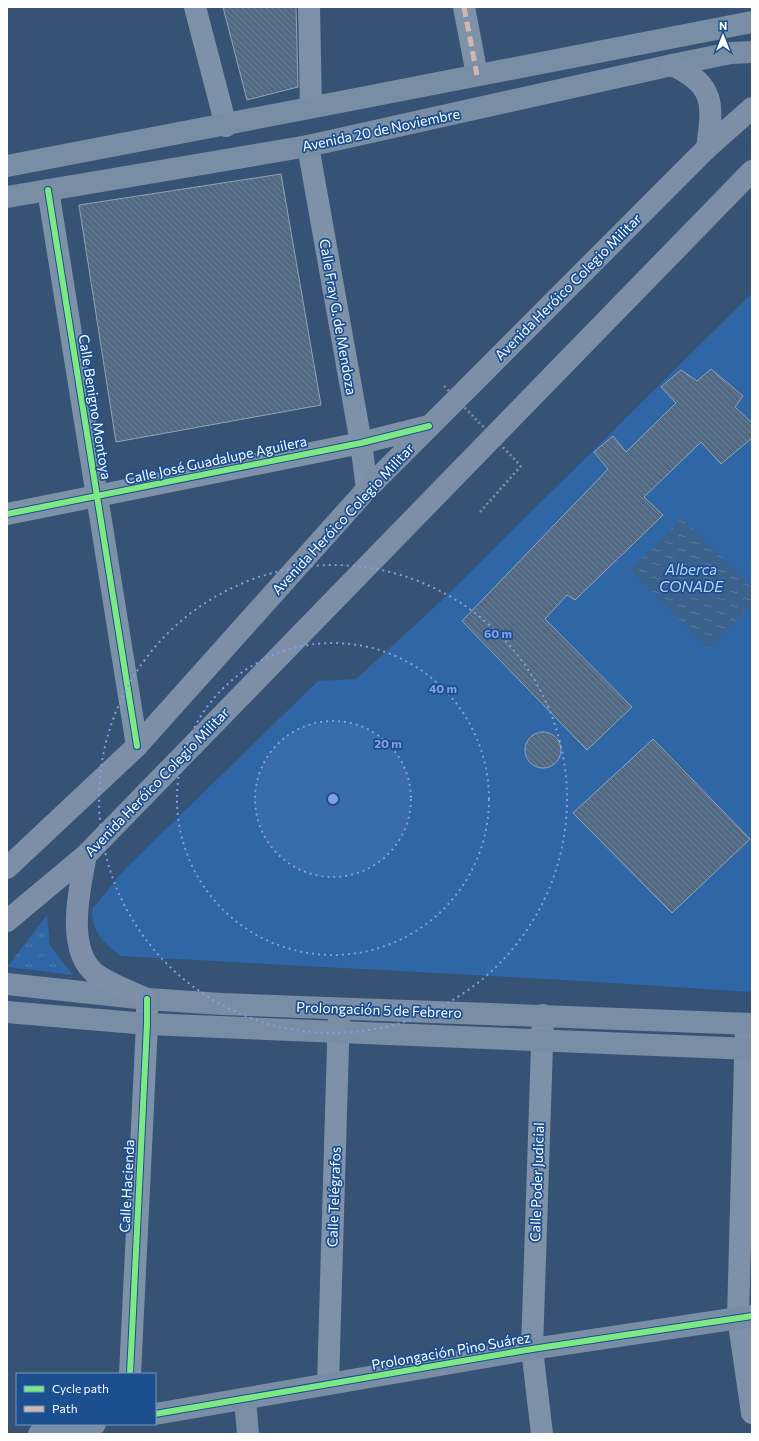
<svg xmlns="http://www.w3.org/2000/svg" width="759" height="1441" font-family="Commissioner,sans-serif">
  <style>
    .grass { fill: url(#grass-tufts) }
    .green { fill: #2f66a5 }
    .water { fill: url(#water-ripples) }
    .building { fill: url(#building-back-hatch); stroke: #92a2b6 }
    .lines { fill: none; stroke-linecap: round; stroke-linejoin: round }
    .path { stroke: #7d92a8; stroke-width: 2.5; stroke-dasharray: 2 3; stroke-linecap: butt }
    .street { stroke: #7d92a8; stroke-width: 22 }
    .secondary { stroke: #798da4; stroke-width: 22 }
    .primary { stroke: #7d8ea7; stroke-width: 22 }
    .path-bridge { stroke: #7d92a8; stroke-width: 2.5; stroke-dasharray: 2 3; stroke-linecap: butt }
    .quiet { stroke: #d1b7ad; stroke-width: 5; stroke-dasharray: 10 5; stroke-linecap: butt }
    .cycleway-casing { stroke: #1b4f8f; stroke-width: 8 }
    .cycleway { stroke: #7ce984; stroke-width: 6 }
    .ring { fill: none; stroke: #839eea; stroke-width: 2; stroke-dasharray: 2 4 }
    .labels { text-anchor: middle; stroke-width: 3.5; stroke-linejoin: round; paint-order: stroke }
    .street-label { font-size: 14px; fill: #fff; stroke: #1b4f8f }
    .water-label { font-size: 15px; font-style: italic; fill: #b5d3f5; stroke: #1b4f8f }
    .centre { fill: #839eea; stroke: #1b4f8f; stroke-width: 2 }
    .ring-label { font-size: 12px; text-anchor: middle; font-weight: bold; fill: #839eea; stroke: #1b4f8f; stroke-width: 3.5; stroke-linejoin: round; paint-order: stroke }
  </style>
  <defs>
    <pattern id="grass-tufts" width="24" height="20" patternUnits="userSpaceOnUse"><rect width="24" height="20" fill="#2f66a5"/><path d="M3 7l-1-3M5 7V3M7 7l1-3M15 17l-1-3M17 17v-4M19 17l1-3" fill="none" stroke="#4e7db2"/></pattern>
    <pattern id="water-ripples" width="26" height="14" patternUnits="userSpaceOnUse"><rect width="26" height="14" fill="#3b618d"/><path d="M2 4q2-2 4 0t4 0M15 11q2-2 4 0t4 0" fill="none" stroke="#58799e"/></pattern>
    <pattern id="building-back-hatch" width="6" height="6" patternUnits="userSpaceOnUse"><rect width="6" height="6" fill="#526984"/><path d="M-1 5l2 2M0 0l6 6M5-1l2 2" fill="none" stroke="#6c8096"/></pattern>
  </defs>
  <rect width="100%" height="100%" fill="#365274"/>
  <!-- grass -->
  <path class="grass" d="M47,915L50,946L73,975L7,967Z"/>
  <!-- green -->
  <path class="green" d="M752,293V992L565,980L121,956C104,944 91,931 92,909L126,868L318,681L356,679L439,603Z"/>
  <!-- water -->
  <path class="water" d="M682,518L752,587V605L708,649L630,570Z"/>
  <!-- building -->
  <path class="building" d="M223,7H296L298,87L247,100Z
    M281,174L321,405L116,442L79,205Z
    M711,369L743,396L735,407L752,423V438L721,464L701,442L644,497L663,515L575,600L567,595L545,619L632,707L587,750L462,621L608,469L594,452L613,436L626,452L676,403L661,387L681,370L697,381Z
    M525 750a18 18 0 1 1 36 0a18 18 0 1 1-36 0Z
    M653,739L750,839L672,913L573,813Z"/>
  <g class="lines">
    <!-- path -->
    <path class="path" d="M480,512L521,466"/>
    <!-- street -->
    <path class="street" d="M195,7L226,126
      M309,7L311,107
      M464,7L477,75
      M308,146L361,443L367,489
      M48,190L137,746
      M7,514L361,443L429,426
      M746,1024L738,1317L752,1413
      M130,1374L147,1024V999
      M328,1384L339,1012
      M542,1434L532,1349L543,1015"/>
    <!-- secondary -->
    <path class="secondary" d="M7,166C256,120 503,69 752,22
      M7,197L308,146L672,65L731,53L752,52
      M7,984L147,999L222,1004L752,1024
      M7,1012L147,1024L752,1049
      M245,1399L248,1434
      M155,1414L532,1349L752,1316
      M39,1434L95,1424"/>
    <!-- primary -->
    <path class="primary" d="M672,65C716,85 713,105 707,148
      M86,855C80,887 64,951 97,975C112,985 130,992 147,999
      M7,868L137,746L367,489L707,148L752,108
      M7,921L86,855L752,171"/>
    <!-- path-bridge -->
    <path class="path-bridge" d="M444,386L521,466"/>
    <!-- quiet -->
    <path class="quiet" d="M464,7L477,75"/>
    <!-- cycleway casing -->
    <g class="cycleway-casing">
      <path id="cycleway" d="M48,190L137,746
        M7,514L361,443L429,426
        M130,1374L147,1024V999
        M155,1414L532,1349L752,1316"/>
    </g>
    <!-- cycleway -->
    <use href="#cycleway" class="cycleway"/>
  </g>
  <!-- distance rings -->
  <circle cx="333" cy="799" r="78" fill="#839eea" fill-opacity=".12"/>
  <g class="ring">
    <circle cx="333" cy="799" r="78"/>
    <circle cx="333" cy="799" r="156"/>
    <circle cx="333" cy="799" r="234"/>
  </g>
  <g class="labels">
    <!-- street labels -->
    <g class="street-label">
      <text transform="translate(381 130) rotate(-12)" y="5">Avenida 20 de Noviembre</text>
      <text transform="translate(568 287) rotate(-45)" y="5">Avenida Heróico Colegio Militar</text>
      <text transform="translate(338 317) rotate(80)" y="5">Calle Fray G. de Mendoza</text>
      <text transform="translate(95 407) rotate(81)" y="5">Calle Benigno Montoya</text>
      <text transform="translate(216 460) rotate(-12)" y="5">Calle José Guadalupe Aguilera</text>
      <text transform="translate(343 519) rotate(-47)" y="5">Avenida Heróico Colegio Militar</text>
      <text transform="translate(157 782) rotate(-46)" y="5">Avenida Heróico Colegio Militar</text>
      <text transform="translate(379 1010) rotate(2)" y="5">Prolongación 5 de Febrero</text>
      <text transform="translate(537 1182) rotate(-88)" y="5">Calle Poder Judicial</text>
      <text transform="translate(127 1186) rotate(-87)" y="5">Calle Hacienda</text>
      <text transform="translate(334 1197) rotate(-88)" y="5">Calle Telégrafos</text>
      <text transform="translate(451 1351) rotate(-10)" y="5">Prolongación Pino Suárez</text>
    </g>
    <!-- water labels -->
    <g class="water-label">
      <text x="691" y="575">Alberca<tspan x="691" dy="17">CONADE</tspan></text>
    </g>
  </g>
  <circle cx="333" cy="799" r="6" class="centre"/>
  <g class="ring-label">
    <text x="498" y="638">60 m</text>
    <text x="443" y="693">40 m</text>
    <text x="388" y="748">20 m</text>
  </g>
  <!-- border -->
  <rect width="759" height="1441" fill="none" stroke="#ffffff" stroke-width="16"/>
  <!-- legend -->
  <rect x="16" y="1373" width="140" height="52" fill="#1b4f8f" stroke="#7695bc"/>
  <rect x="24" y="1386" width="20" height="6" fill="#7ce984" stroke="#7695bc"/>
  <text x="52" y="1393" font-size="12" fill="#ffffff">Cycle path</text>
  <rect x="24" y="1406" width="20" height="6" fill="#d1b7ad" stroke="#7695bc"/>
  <text x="52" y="1413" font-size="12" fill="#ffffff">Path</text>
  <!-- north arrow -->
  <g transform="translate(723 36)" stroke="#1b4f8f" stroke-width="3" paint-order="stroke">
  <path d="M0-3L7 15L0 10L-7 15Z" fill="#ffffff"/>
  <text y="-6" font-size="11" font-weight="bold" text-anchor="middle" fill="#ffffff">N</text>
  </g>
</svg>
